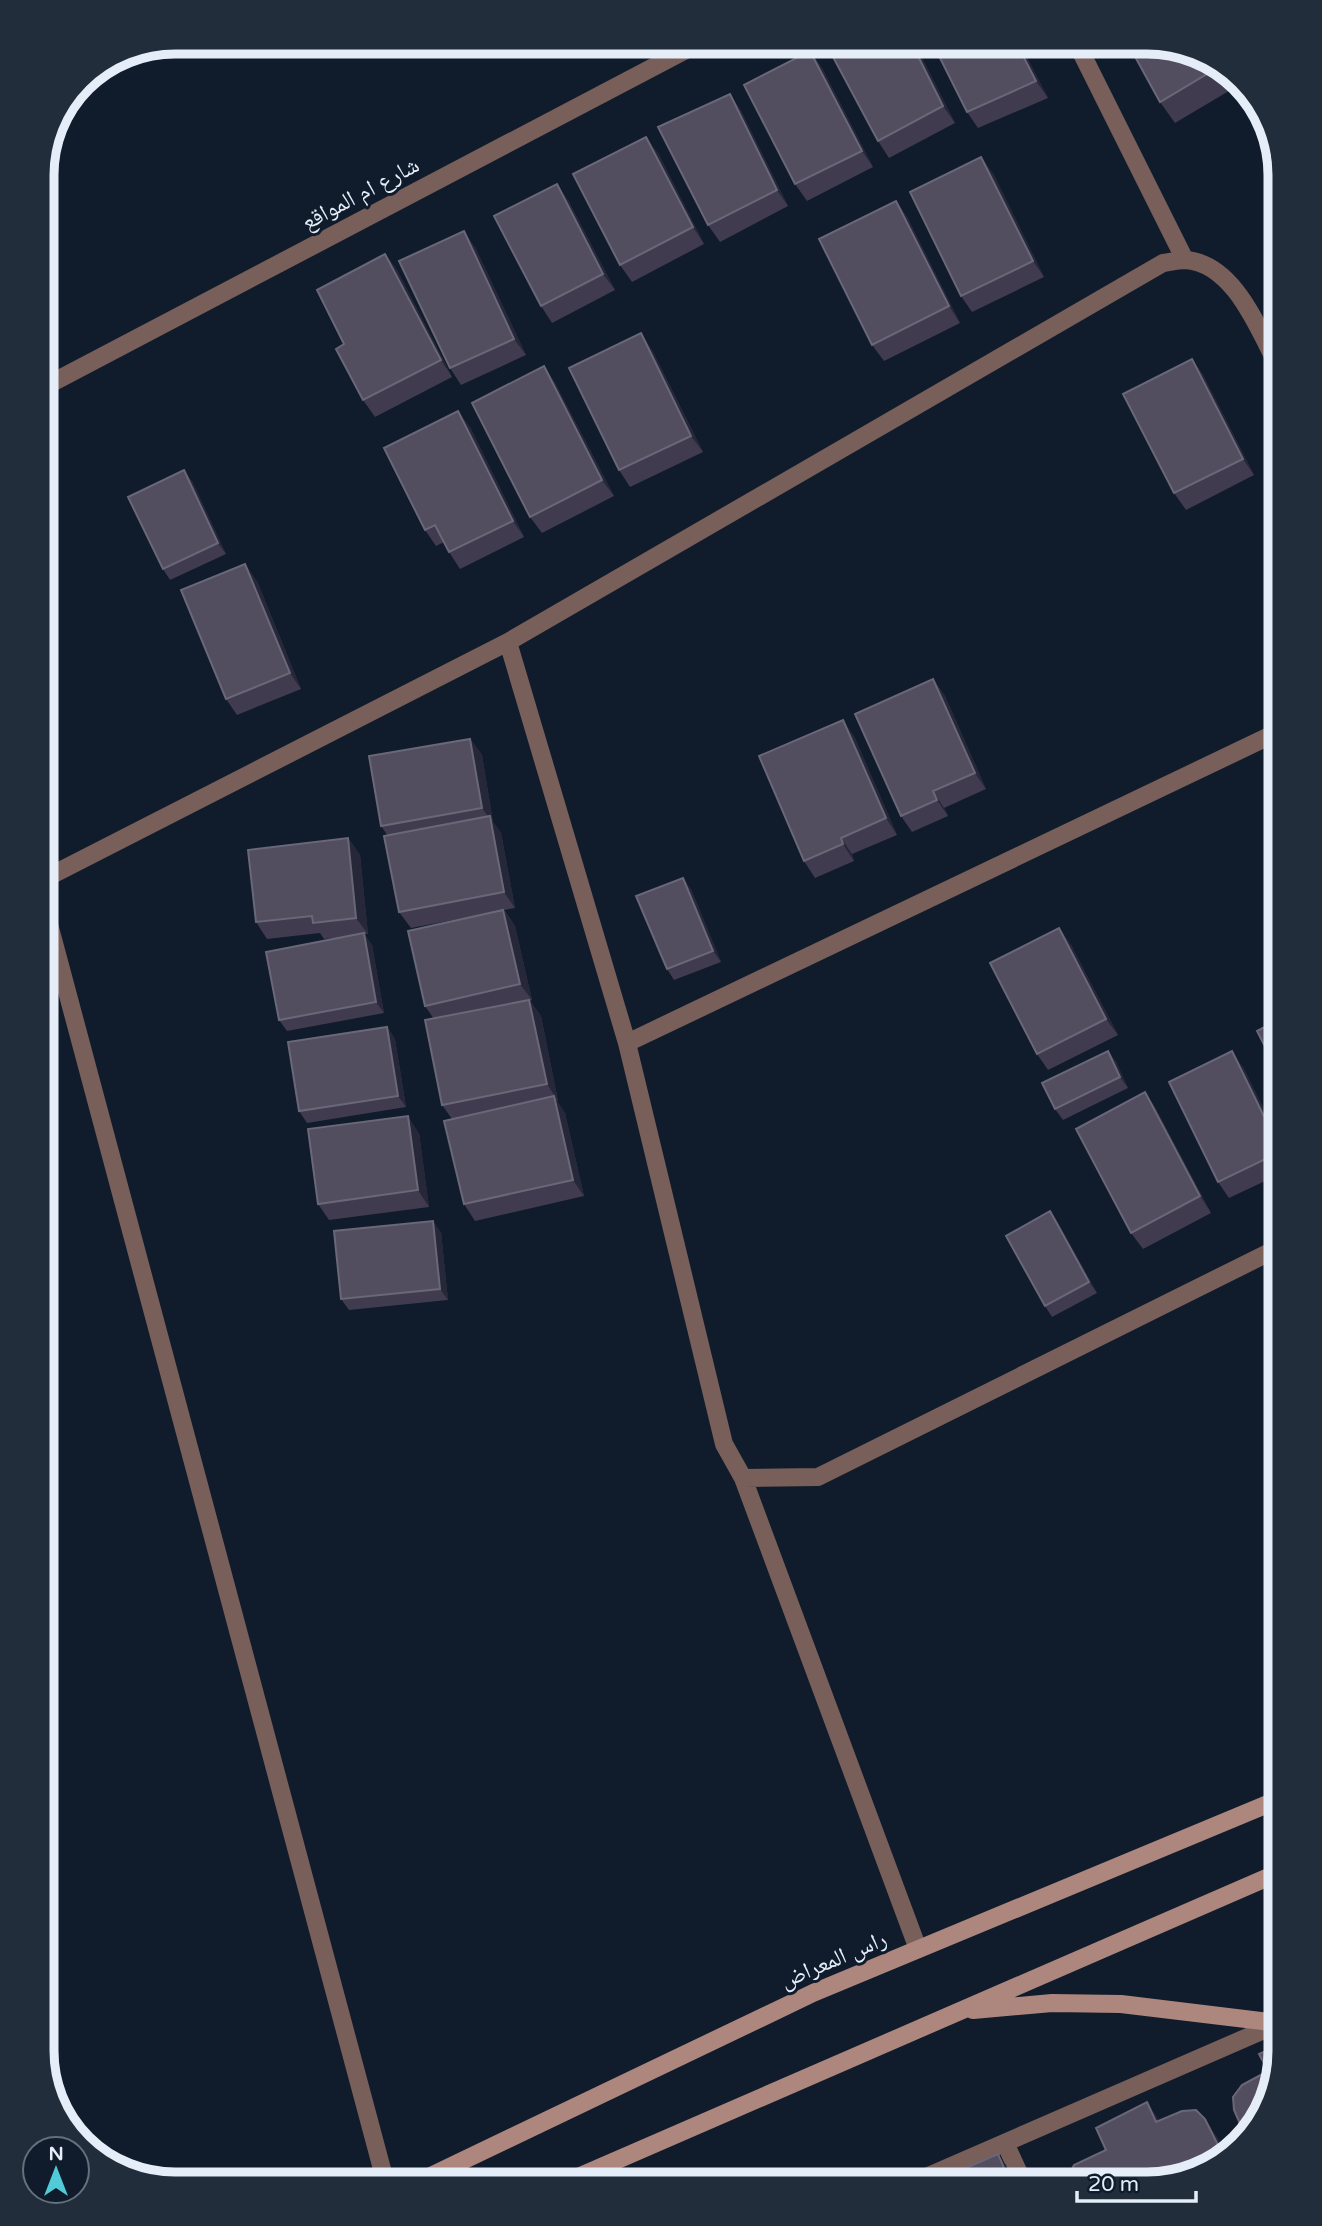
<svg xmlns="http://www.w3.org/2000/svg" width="1322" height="2226" font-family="'Varela Round','Noto Naskh Arabic',sans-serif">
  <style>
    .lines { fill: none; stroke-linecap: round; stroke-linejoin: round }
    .lane { stroke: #785f5a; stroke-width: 18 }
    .street { stroke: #785f5a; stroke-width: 18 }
    .secondary { stroke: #ad867e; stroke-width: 18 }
    .wall { fill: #403b4e }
    .shaded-wall { fill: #262738 }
    .building { fill: #524e60; stroke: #696778; stroke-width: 2 }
    .labels { text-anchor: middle; stroke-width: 6; stroke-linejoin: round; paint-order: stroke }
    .street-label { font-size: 23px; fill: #e5edf8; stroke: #101c2b }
    .rim { fill: none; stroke: #e5edf8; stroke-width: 9 }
  </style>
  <rect width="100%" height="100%" fill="#101c2b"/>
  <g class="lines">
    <!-- lane -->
    <path class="lane" d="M1076,42L1185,260
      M508,642L627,1043L724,1444L743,1478L818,1477L1280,1247
      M42,880L508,642L1163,263C1170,262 1178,260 1185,260C1235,263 1259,331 1280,370
      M42,898L386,2184
      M627,1043L1280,731
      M743,1478L918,1949
      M1005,2143L1024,2184"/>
    <!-- street -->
    <path class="street" d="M42,388L701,42
      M910,2184L1280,2023"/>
    <!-- secondary -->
    <path class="secondary" d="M973,2010L1052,2003L1121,2004L1278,2023
      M414,2184L813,1993L1280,1799
      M562,2184L1280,1872"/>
  </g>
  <!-- wall -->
  <path class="wall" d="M914,42L955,123L889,158L878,141Z
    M1019,42L1048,98L978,128L967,112Z
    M810,51L822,68L873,167L807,201L795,184Z
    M1221,65L1239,85L1175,123L1160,102Z
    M730,94L741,111L788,206L720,242L708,225Z
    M658,153L704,244L632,282L620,265Z
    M993,173L1044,277L972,312L961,296Z
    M568,200L615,290L552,323L541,306Z
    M896,201L907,217L960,323L884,361L872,345Z
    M475,247L526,355L461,385L450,368Z
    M385,254L397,270L452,377L375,417L363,400L344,344Z
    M652,350L703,452L630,487L619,470Z
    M1192,359L1203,375L1254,475L1186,510L1174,493Z
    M544,366L555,383L614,496L542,533L530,517Z
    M470,427L524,537L460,569L449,552L444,542L436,546L425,530Z
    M192,481L226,554L170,580L163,569Z
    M257,581L301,689L237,715L226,699Z
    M933,679L945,696L986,789L944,808L948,816L912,832L901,816Z
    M854,736L897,835L852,854L854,861L815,878L804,861Z
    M470,739L482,755L493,822L501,833L515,908L504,910L515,926L532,1000L530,1001L541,1016L558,1101H557L565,1113L584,1196L475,1221L464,1204L452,1119L442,1105L434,1019L425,1006L480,915L411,928L399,912L388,836L381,826Z
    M348,838L360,855L368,934H364L372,945L384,1013L287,1031L279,1020L346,937L324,939L320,933L267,939L256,922Z
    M691,889L721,962L674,980L667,969Z
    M1059,928L1071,945L1118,1035L1048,1070L1037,1054Z
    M387,1027L395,1039L406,1107L307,1123L299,1111Z
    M1108,1051L1116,1062L1128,1088L1063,1120L1055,1109Z
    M1243,1067L1280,1142V1174L1229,1198L1218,1182Z
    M1145,1092L1156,1109L1211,1213L1143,1249L1131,1233Z
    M419,1133L429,1207L329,1220L318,1204Z
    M1050,1211L1058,1223L1097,1293L1052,1317L1045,1306Z
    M441,1232L448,1300L349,1310L341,1299Z"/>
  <!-- shaded-wall -->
  <path class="shaded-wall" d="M911,42H914L955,123L943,106Z
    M1016,42H1019L1048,98L1036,81Z
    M810,51L822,68L873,167L862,151Z
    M730,94L741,111L788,206L777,190Z
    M646,137L658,153L704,244L693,227Z
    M981,157L993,173L1044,277L1033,261Z
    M557,184L568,200L615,290L603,274Z
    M896,201L907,217L960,323L949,306Z
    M464,231L475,247L526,355L514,339Z
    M385,254L397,270L452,377L441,360Z
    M641,333L652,350L703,452L691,436Z
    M1192,359L1203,375L1254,475L1243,459Z
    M544,366L555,383L614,496L602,480Z
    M458,411L470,427L524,537L513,521Z
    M184,470L192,481L226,554L218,543Z
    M245,564L257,581L301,689L290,673Z
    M933,679L945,696L986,789L975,773Z
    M843,720L854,736L897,835L886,818Z
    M470,739L482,755L493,822L501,833L515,908L504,892L490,819L482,808Z
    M933,791L944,808L948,816L937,800Z
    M348,838L360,855L368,934L356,918Z
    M841,838L852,854L854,861L843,844Z
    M683,878L691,889L721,962L713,951Z
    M503,910L515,926L532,1000L520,984Z
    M1059,928L1071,945L1118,1035L1106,1019Z
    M364,933L372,945L384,1013L376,1002Z
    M529,1000L541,1016L558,1101L547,1084Z
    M387,1027L395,1039L406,1107L398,1096Z
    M1108,1051L1116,1062L1128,1088L1120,1077Z
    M1232,1051L1243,1067L1280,1142V1149Z
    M1145,1092L1156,1109L1211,1213L1200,1196Z
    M554,1096L565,1113L584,1196L573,1180Z
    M408,1116L419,1133L429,1207L418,1190Z
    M1050,1211L1058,1223L1097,1293L1089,1282Z
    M433,1221L441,1232L448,1300L440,1289Z
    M1147,2102L1161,2123L1156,2122Z
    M1205,2119L1219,2140L1226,2152L1223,2155Z
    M998,2154L1006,2165L1014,2184H1011Z"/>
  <!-- building -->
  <path class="building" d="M825,42H911L943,106L878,141Z
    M932,42H1016L1036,81L967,112Z
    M1127,42H1156L1222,65L1160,102Z
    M810,51L862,151L795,184L744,85Z
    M730,94L777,190L708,225L658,127Z
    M646,137L693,227L620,265L573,174Z
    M981,157L1033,261L961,296L910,192Z
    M557,184L603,274L541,306L494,216Z
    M1280,184V214L1267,191Z
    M896,201L949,306L872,345L819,239Z
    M464,231L514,339L450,368L399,261Z
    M385,254L441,360L363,400L336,349L344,344L317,290Z
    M641,333L691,436L619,470L569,368Z
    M1192,359L1243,459L1174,493L1123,394Z
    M544,366L602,480L530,517L472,403Z
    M458,411L513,521L449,552L435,525L425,530L384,448Z
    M184,470L218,543L163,569L128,497Z
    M245,564L290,673L226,699L181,590Z
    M933,679L975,773L933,791L937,800L901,816L855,714Z
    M843,720L886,818L841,838L843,844L804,861L759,756Z
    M470,739L482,808L381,826L369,756Z
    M490,816L504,892L399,912L384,836Z
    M348,838L356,918L313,923L312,916L256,922L248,850Z
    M683,878L713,951L667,969L636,896Z
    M503,910L520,984L425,1006L408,931Z
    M1059,928L1106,1019L1037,1054L990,963Z
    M364,933L376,1002L279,1020L266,952Z
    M529,1000L547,1084L442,1105L425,1020Z
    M1280,1019V1076L1257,1031Z
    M387,1027L398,1096L299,1111L288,1042Z
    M1108,1051L1120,1077L1055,1109L1042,1083Z
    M1232,1051L1280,1149V1152L1218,1182L1169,1082Z
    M1145,1092L1200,1196L1131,1233L1076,1129Z
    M554,1096L573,1180L464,1204L444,1121Z
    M408,1116L418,1190L318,1204L308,1129Z
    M1050,1211L1089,1282L1045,1306L1006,1236Z
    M433,1221L440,1289L341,1299L334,1231Z
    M1280,2045V2051L1258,2124L1245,2135L1234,2110L1233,2097L1242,2085L1268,2071L1259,2054Z
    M1147,2102L1156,2122L1182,2111L1196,2110L1205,2119L1223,2155L1205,2170L1146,2184H1069L1070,2173L1074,2165L1106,2150L1096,2128Z
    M998,2154L1011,2184H940L938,2180Z"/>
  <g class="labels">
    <!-- street labels -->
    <g class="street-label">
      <text transform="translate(360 193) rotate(-28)" y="8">شارع ام المواقع</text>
      <text transform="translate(833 1959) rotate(-23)" y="8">راس المعراض</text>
    </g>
  </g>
  <!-- crop -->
  <path d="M0 0H1322V2226H0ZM175 54H1147A121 121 0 0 1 1268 175V2051A121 121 0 0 1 1147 2172H175A121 121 0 0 1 54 2051V175A121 121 0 0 1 175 54Z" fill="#212d3b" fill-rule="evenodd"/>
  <path class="rim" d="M175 54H1147A121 121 0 0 1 1268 175V2051A121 121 0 0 1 1147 2172H175A121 121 0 0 1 54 2051V175A121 121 0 0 1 175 54Z"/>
  <!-- north arrow -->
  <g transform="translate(56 2170)"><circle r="33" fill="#101c2b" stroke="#65707d" stroke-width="2"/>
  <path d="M0-5L12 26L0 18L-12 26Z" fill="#52cbd9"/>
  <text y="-10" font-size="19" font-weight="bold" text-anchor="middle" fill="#e5edf8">N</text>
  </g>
  <!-- scale -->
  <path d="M1077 2191v10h119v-10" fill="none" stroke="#e5edf8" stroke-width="3.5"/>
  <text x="1088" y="2191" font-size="21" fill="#e5edf8" stroke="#101c2b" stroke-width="5" paint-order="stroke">20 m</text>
</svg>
